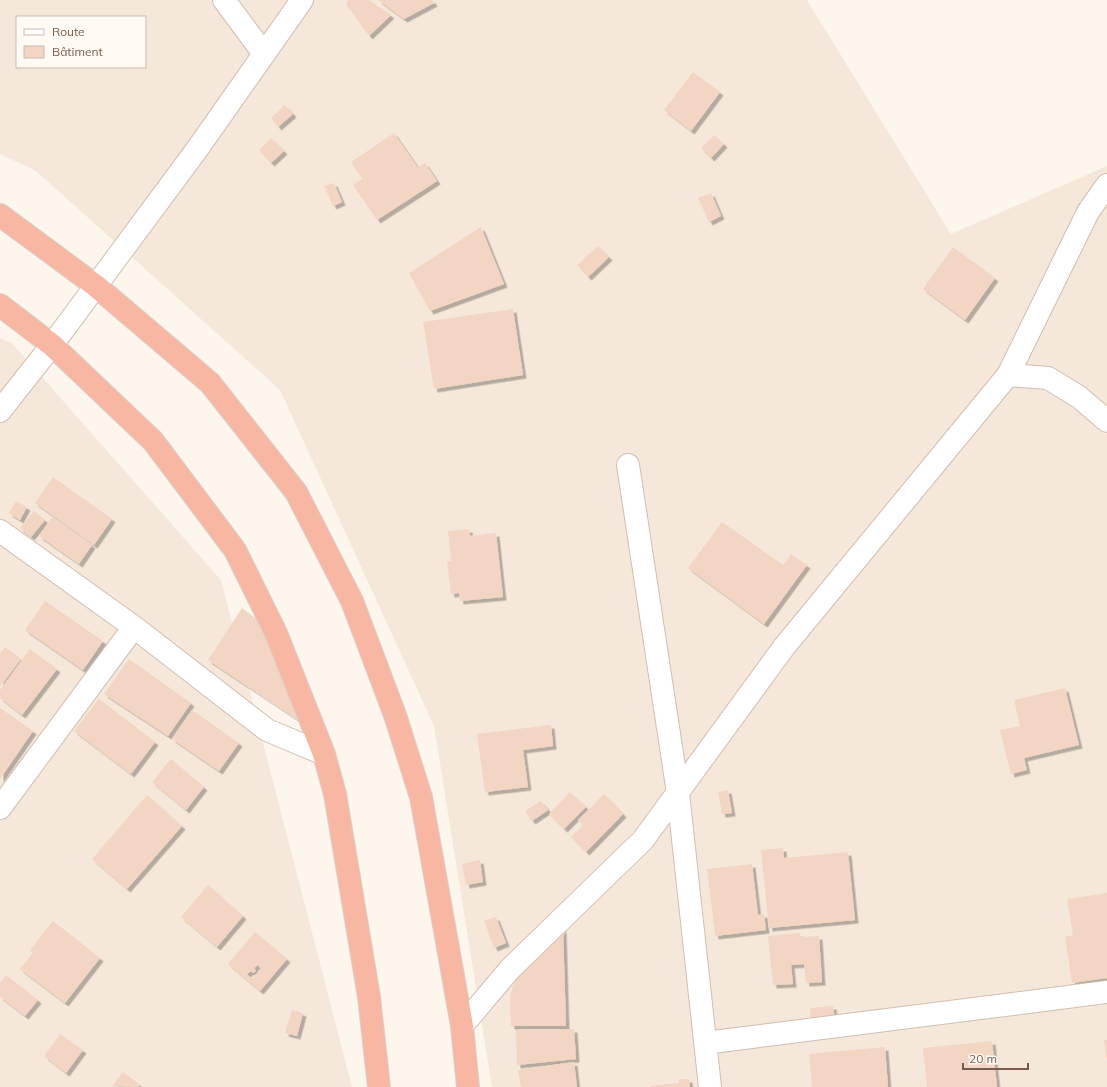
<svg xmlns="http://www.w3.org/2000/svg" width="1107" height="1087" font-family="Mulish,sans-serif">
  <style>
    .residential { fill: #f5e8da; fill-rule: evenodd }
    .building { fill: #f3d5c3; fill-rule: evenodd; filter: url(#shadow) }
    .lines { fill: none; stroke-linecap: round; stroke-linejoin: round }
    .minor-casing { stroke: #d1beb0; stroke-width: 24 }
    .highway-casing { stroke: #dad1cd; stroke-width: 24 }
    .minor { stroke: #fff; stroke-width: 22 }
    .highway { stroke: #f7b7a3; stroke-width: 22 }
  </style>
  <defs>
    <filter id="shadow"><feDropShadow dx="3.5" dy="3.5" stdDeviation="0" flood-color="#0004"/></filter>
  </defs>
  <rect width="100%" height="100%" fill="#fdf6ec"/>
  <!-- residential -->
  <path class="residential" d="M0,0H807L951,234L1107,166V1087H492L434,726L280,390L36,171L0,154ZM17,17H145V67H17Z
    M0,338L12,343L221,580L352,1087H0Z"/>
  <!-- building -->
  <path class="building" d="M348,0H369L391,15L369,36L346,4Z
    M378,0H432L434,3L404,19Z
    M693,72L720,92L691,131L664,110Z
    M285,105L293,114L278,127L271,118Z
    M394,133L418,168L425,163L437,181L377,220L353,185L362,179L351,162Z
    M714,135L724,144L711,158L701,148Z
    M271,138L284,151L271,163L259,150Z
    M334,183L342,202L333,206L324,186Z
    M711,193L721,216L709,222L698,198Z
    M481,227L504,284L430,311L409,273Z
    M598,246L609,257L588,277L577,265Z
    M953,247L995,278L965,320L923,289Z
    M513,309L523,375L434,389L423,322Z
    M53,477L112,519L94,545L35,503Z
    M16,501L27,507L20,520L9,513Z
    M34,511L45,520L31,537L20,528Z
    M52,517L92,545L79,564L39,536Z
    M722,522L783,565L791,554L807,565L764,624L688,568Z
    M469,529L470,536L496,533L503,597L460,601L459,593L451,594L447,561H451L448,531Z
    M45,601L103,641L83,670L25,630Z
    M242,608L276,634L307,726L208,660Z
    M5,647L21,659L0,687V654Z
    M30,649L57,669L22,715L0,698V690Z
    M129,659L191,703L168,736L104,694Z
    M1065,688L1079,745L1024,758L1027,770L1011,774L1000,730L1020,726L1014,700Z
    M99,699L155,742L131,774L74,731Z
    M0,708L33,731L0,779Z
    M192,710L239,743L219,771L172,739Z
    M551,725L553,746L523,750L528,787L485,792L477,734Z
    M171,759L204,787L186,810L152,782Z
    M728,790L732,813L722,814L718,792Z
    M570,792L586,807L564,829L549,814Z
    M604,794L623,814L586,852L571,837L583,825L578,820Z
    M147,795L182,826L127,889L92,859Z
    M541,801L548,810L532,821L525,811Z
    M783,848L784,858L848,852L855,920L769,928L761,850Z
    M480,860L483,882L466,885L462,864Z
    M752,864L758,915L764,914L766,930L715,936L707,869Z
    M208,885L243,916L217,947L181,917Z
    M1107,893V978L1072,983L1065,937L1073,935L1067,899Z
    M496,917L506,943L494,948L484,921Z
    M53,921L100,958L65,1003L20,969L33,953L30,950Z
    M563,928L566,1026H511L510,995L516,979Z
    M255,932L287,959L260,991L228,964ZM258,965L261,969L252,979L247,974L251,971L253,973L256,971L254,968Z
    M800,933V937L819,936L822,982L806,983L804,964L791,965L793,984L773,985L768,936Z
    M6,975L38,1000L25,1016L0,997V983Z
    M833,1006L835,1020L811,1022L810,1008Z
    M292,1010L303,1013L297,1036L285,1033Z
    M574,1029L576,1059L517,1065L516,1030Z
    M60,1034L83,1050L66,1073L44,1056Z
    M1104,1040H1107V1058H1106Z
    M992,1041L997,1087H927L923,1048Z
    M885,1047L888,1087H812L809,1054Z
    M574,1062L577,1087H521L518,1070Z
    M123,1072L140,1085L138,1087L112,1086Z
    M679,1079H689L690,1087H650V1086L679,1083Z"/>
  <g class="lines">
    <!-- minor casing -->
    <g class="minor-casing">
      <path id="minor" d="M224,0L264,54
        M1008,375L1048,378L1079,397L1107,421
        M0,411L52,345L198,148L302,0
        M628,465L678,793L710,1087
        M0,531L134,627L267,730L324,754
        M0,808L134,627
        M462,1026L510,969L643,840L784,647L1008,375L1088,212L1107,185
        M705,1043L1107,992"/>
    </g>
    <!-- highway casing -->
    <g class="highway-casing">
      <path id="highway" d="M0,215L96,286L210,383L296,492L352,601L395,715L421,797L462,1026L468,1087
        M0,305L52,345L153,441L235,550L276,633L324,754L335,794L369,997L379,1087"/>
    </g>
    <!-- minor -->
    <use href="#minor" class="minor"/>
    <!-- highway -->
    <use href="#highway" class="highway"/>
  </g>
  <!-- legend -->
  <rect x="16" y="16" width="130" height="52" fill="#fffaf3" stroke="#cabbb1"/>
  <rect x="24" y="29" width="20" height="6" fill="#ffffff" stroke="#cabbb1"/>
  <text x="52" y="36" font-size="12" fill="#7a5c4d">Route</text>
  <rect x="24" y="46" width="20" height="12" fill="#f3d5c3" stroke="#cabbb1"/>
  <text x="52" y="56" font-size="12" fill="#7a5c4d">Bâtiment</text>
  <!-- scale -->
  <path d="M963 1063v6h65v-6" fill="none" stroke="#7a5c4d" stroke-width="2"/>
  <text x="969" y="1063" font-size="12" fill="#7a5c4d" stroke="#fffaf3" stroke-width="3" paint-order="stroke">20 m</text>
</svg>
